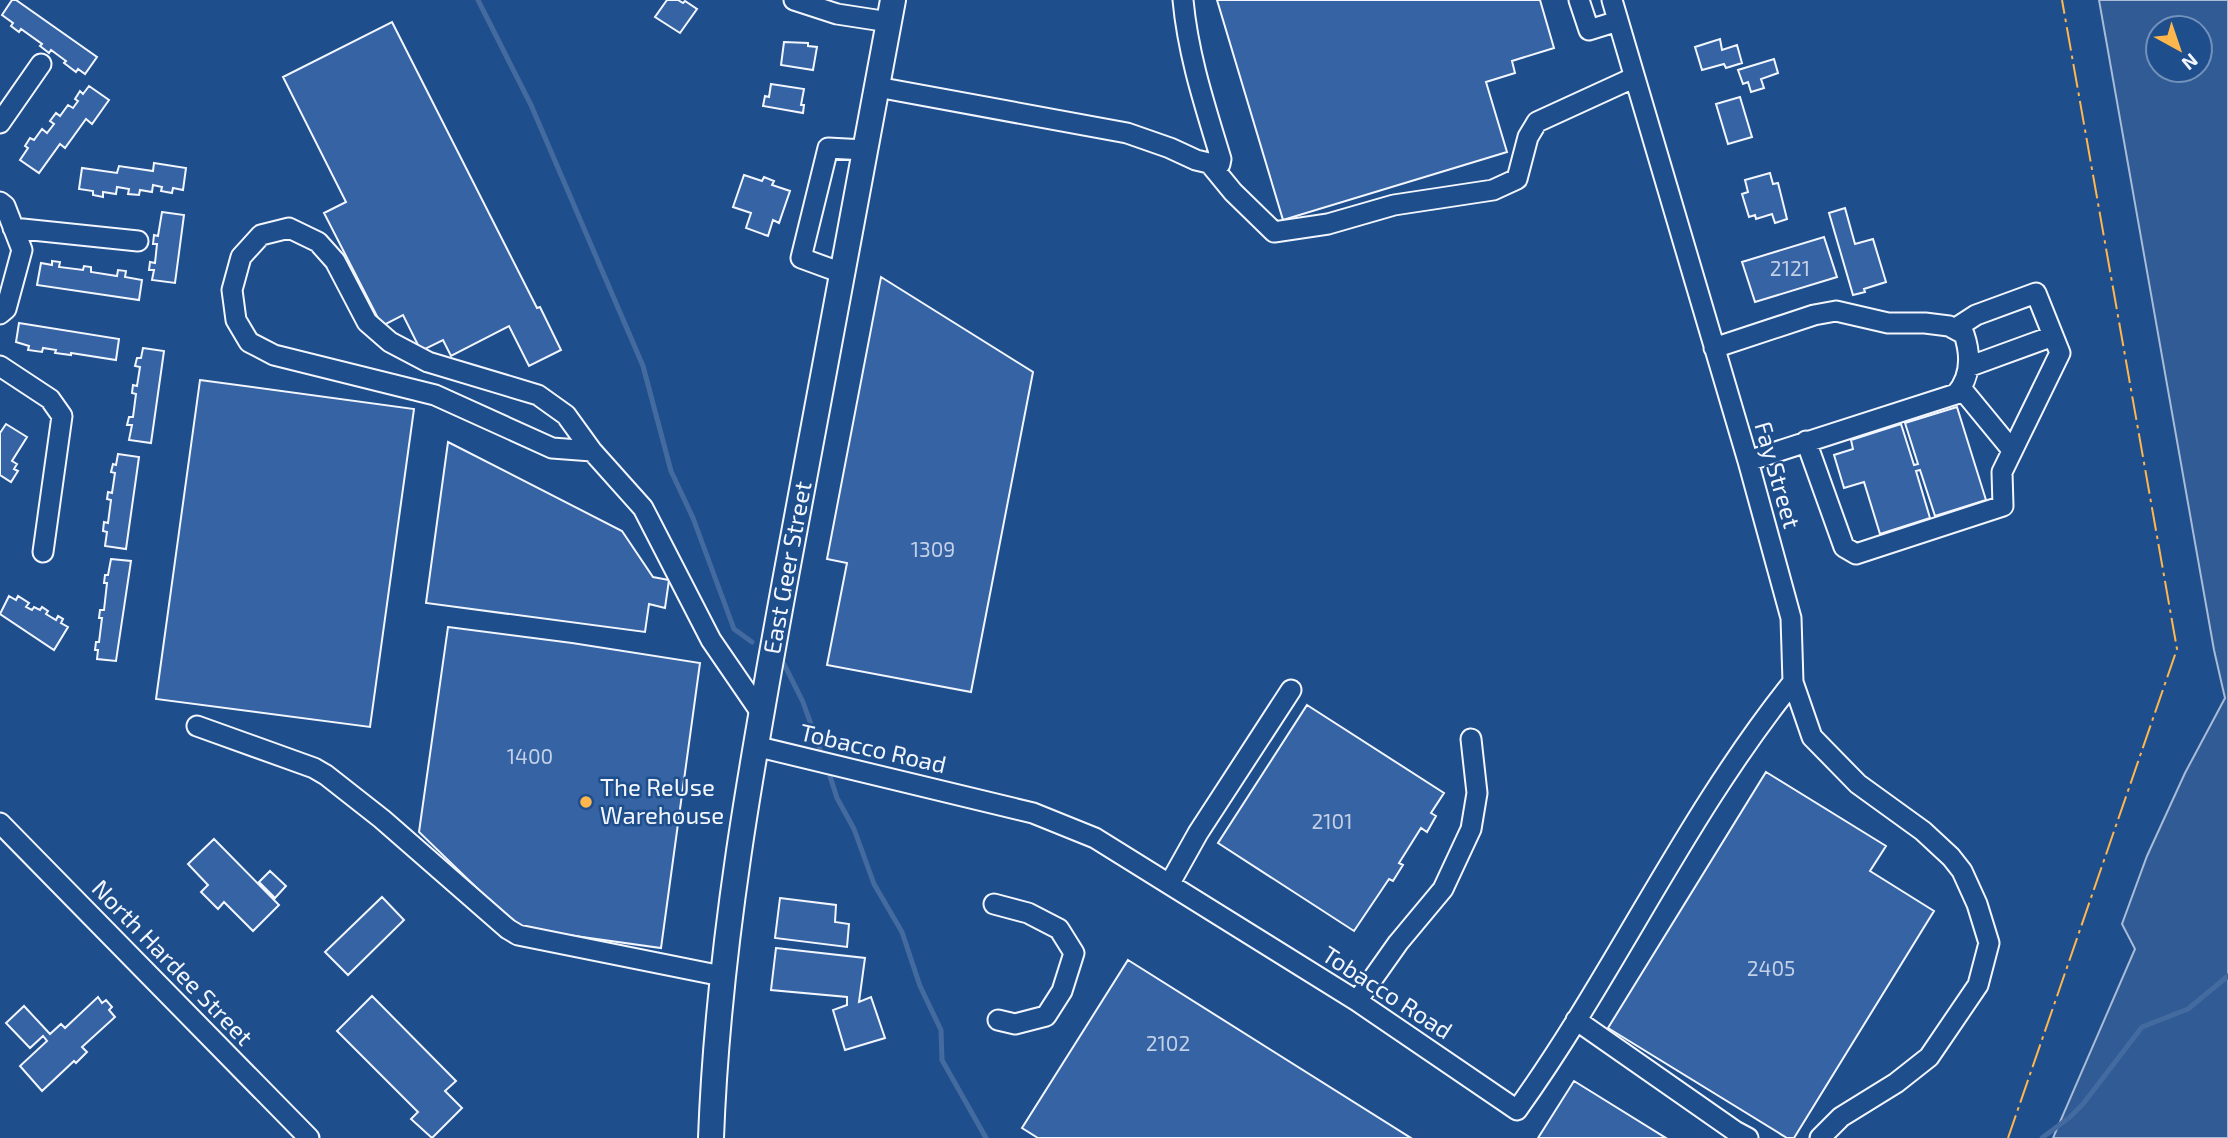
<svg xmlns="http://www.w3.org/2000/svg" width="2228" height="1138" font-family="'Exo 2',sans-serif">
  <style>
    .built { fill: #305b95; stroke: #a8bbd7; stroke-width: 2; fill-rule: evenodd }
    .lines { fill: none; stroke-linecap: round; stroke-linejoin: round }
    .stream { stroke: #446ba0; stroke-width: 5 }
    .building { fill: #3563a3; stroke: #f2f6ff; stroke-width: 2 }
    .minor-casing { stroke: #f2f6ff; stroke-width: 23 }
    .major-casing { stroke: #f2f6ff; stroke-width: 28 }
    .minor { stroke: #1f4e8c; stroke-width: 19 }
    .major { stroke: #1f4e8c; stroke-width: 24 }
    .power { stroke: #ffb74d; stroke-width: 2; stroke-dasharray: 24 5 3.5 5; stroke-linecap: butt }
    .poi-dot { fill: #ffb74d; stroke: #1f4e8c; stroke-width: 2.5 }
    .labels { text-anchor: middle; stroke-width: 5; stroke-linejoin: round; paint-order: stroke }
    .number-label { font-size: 21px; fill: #c3d1e8 }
    .street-label { font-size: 24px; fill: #f2f6ff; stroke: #1f4e8c }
    .poi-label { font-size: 24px; fill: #f2f6ff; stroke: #1f4e8c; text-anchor: start }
  </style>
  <rect width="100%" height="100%" fill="#1f4e8c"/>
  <!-- built -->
  <path class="built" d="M2099,0H2228V1138H2053L2135,949L2122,924L2147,856L2185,773L2225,698L2214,650ZM2158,28H2200V70H2158Z"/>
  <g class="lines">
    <!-- stream -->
    <path class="stream" d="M478,0L531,105L643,366L671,471L693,518L734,629L752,642
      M784,664L803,702L823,758
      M827,767L837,798L854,829L874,884L902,932L920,986L941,1030L942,1060L986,1138
      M2042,1138L2070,1117L2083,1104L2142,1027L2188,1009L2228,976"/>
  </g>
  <!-- building -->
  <path class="building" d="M12,0H16L97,57L85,74L78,69L76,72L64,63L66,61L51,50L49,53L40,46L42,44L21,29L19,32L11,26L13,23L2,15Z
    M667,0H678L683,3L685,1L697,9L680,33L655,17Z
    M1217,0H1540L1554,48L1512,61L1515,73L1486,82L1507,152L1283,220Z
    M392,22L537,308L540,307L561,350L529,366L509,326L451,356L443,340L421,351L403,315L382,326L324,213L346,202L283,77Z
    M1720,39L1722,50L1737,45L1742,63L1726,68L1724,64L1702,70L1695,47Z
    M784,42L808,43V46L817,47L813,70L781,65Z
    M1774,59L1778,73L1761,79L1764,88L1751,92L1748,82L1743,84L1738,70Z
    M771,84L804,89L801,105H804L803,113L763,106L765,96L769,97Z
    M89,86L109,100L92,124L86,119L65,148L60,144L39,173L20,160L28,148L25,146L30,138L34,140L42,129L47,133L54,124L50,121L56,113L60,116L68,105L73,108L78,101L75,99L80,91L83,94Z
    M1740,97L1752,137L1728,144L1716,104Z
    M154,163L186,168L183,190L173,188L172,193L161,191L162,187L153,185L152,192L140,190L139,195L128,194L129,189L117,187L116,194L103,192V197L93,195V191L79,189L82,168L117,173L119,166L153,171Z
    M1770,173L1773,184L1778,183L1787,219L1775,223L1772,214L1756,219L1755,215L1749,217L1742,194L1748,192L1745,180Z
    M744,175L762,181L764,177L774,181L772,185L790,191L779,223L773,220L768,236L746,228L751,213L733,207Z
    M1845,208L1855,244L1873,239L1886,282L1864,289L1865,292L1853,295L1829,213Z
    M162,212L184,215L175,283L152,280L154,270H149L150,262L155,263L157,244H153L154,235L158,236Z
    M1824,237L1837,277L1755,302L1742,262Z
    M52,261L60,262L59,267L83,270L84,266L91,267V272L117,276L118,270L126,271L125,277L142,280L139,300L37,285L41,263L52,265Z
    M881,277L1033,372L971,692L827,665L847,563L827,559Z
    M19,323L119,339L116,360L71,353V355L55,353L56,350L43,348L42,352L28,350L29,346L16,342Z
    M143,348L164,351L151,443L129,440L132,425H127L129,417H133L136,394L132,393L133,385L137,386L140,367L135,366L137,358H141Z
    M200,380L414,409L370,727L156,699Z
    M1957,407L1986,500L1935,516L1920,470L1916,471L1930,518L1880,534L1864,482L1844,488L1834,455L1853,449L1851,440L1901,424L1914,465L1918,464L1905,423Z
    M6,424L27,437L12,461L17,464L14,469L18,471L11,482L0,475V433Z
    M448,442L622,531L653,577L669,580L665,608L649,604L645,632L426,603Z
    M118,454L139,457L126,549L105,546L107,532L103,531L104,522L108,523L111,500L107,499L108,492L112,493L115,473L111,472L113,464L116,465Z
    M111,559L131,561L116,661L97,659L98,650H95L96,642H99L102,618H99L100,610H104L107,583H104L105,575H108Z
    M9,596L16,600L18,596L29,603L26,607L32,610L34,607L40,610L42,607L48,611L46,614L56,620L58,616L63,619L61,623L68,627L54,650L0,614Z
    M448,627L572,643L700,663L661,948L518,928L419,832Z
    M1307,705L1444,793L1431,813L1436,816L1427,832L1421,828L1399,863L1403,865L1393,881L1389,879L1354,931L1218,843Z
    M1766,772L1886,846L1870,871L1934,911L1794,1138H1787L1608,1028Z
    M214,839L279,905L253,931L224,902L218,909L201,892L208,885L188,864Z
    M270,871L286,886L275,898L259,882Z
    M382,897L404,920L348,975L325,952Z
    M780,898L836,905L835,922L849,924L847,947L775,938Z
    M776,948L865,958L859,1002L871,997L885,1038L845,1050L833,1010L847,1005V997L771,990Z
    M1128,960L1411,1138H1038L1022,1128Z
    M372,996L456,1081L445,1091L462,1108L432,1138L411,1119L418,1112L337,1031Z
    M98,997L102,1003L106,1000L112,1007L109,1010L115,1017L82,1047L87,1052L76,1063L74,1061L42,1091L20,1066L47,1041L43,1036L30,1048L6,1023L24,1006L50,1034L61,1024L65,1028Z
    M1574,1081L1666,1138H1538Z"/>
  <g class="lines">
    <!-- minor casing -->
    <g class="minor-casing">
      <path id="minor" d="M794,0L837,14L889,22
        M1579,0L1589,30L1618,21
        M1612,0L1748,461L1791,618L1793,682L1812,737L1858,784L1923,831L1951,857L1962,871L1977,904L1989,943L1978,985L1929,1057L1896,1083L1841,1117L1820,1138
        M877,87L1127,133L1170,148L1196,160L1217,165L1220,164L1221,159C1205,106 1188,55 1183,0
        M0,123L41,64
        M1210,164L1233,192L1274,232L1328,224L1394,205L1493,190L1517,179L1528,137L1537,122L1633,78
        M0,202L5,206L22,250L6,309L0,314
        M13,228L138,241
        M842,273L801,258L828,148L865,150
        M1714,348L1814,315L1836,311L1888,323H1925L1949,326L1964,334C1971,355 1971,377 1956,394L1748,461
        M0,366L50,399L62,416L43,552
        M1968,367L2053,336
        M1961,388L2012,450
        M1806,441L1844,547L1856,554L2003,506L2002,472L2060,353L2036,293L1976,315L1956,328
        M592,451L552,448L435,395L274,355L249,342L236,320L232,290L241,257L261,235L289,228L318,242L335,261L367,322L390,342L428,362L538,395L566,415L592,451L643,508L711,640L761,713
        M197,726L314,768L326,775L382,819L508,929L518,935L722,976
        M755,746L1033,813L1095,838L1357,1001L1517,1110C1616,972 1686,815 1793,682
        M0,823L309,1138
        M1170,883L1198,833L1291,690
        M994,904L1028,913L1059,929L1074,953L1062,991L1046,1016L1015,1024L998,1020
        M1357,1001L1398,943L1443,889L1471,829L1477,793L1471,739
        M1576,1020L1735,1131L1748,1138"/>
    </g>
    <!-- major casing -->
    <g class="major-casing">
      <g id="major">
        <path id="s1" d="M711,1138C718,948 752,762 786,576C822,384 858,192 893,0"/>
      </g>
    </g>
    <!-- minor -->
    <use href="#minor" class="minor"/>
    <!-- major -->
    <use href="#major" class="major"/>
    <!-- power -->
    <path class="power" d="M2008,1138L2177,649L2062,0"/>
  </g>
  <!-- markers -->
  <circle class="poi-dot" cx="586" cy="802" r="7"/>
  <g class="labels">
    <!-- number labels -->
    <g class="number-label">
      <text x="1790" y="276">2121</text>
      <text x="933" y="557">1309</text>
      <text x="530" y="764">1400</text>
      <text x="1332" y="829">2101</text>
      <text x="1771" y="976">2405</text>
      <text x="1168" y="1051">2102</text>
    </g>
    <!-- street labels -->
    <g class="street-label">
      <text transform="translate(1777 475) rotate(74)" y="8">Fay Street</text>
      <text dy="8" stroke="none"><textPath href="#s1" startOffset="576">East Geer Street</textPath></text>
      <text transform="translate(873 749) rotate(13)" y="8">Tobacco Road</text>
      <text transform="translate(172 963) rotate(46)" y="8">North Hardee Street</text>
      <text transform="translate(1387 993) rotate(33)" y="8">Tobacco Road</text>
    </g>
    <!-- poi labels -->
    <g class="poi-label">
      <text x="600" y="796">The ReUse<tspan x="600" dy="28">Warehouse</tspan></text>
    </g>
  </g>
  <!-- north arrow -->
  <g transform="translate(2179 49) rotate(140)"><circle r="33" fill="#1f4e8c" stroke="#7391ba" stroke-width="2"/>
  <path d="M0-5L12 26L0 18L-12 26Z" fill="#ffb74d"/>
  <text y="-10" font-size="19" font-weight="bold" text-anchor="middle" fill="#f2f6ff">N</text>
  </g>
</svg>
